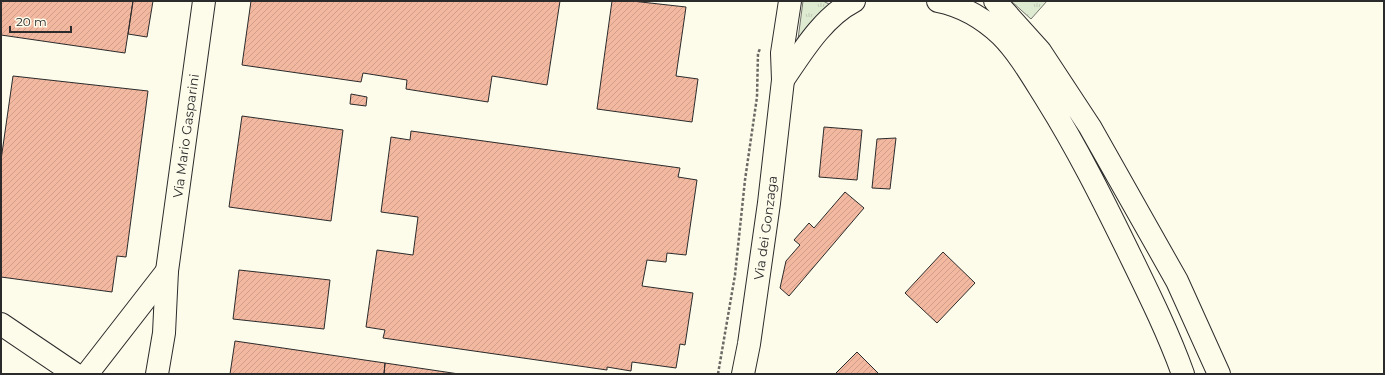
<svg xmlns="http://www.w3.org/2000/svg" width="1385" height="375" font-family="Montserrat,sans-serif">
  <style>
    .grass { fill: url(#grass-tufts); stroke: #74746e }
    .building { fill: url(#building-hatch); stroke: #2b2b2b }
    .lines { fill: none; stroke-linecap: round; stroke-linejoin: round }
    .minor-casing { stroke: #2b2b2b; stroke-width: 24 }
    .major-casing { stroke: #2b2b2b; stroke-width: 24 }
    .highway-casing { stroke: #2b2b2b; stroke-width: 24 }
    .path { stroke: #6a6964; stroke-width: 2.5; stroke-dasharray: 3 2; stroke-linecap: butt }
    .minor { stroke: #fdfbea; stroke-width: 22 }
    .major { stroke: #fdfbea; stroke-width: 22 }
    .highway { stroke: #fdfbea; stroke-width: 22 }
    .labels { text-anchor: middle; stroke-width: 3; stroke-linejoin: round; paint-order: stroke }
    .street-label { font-size: 13px; fill: #2b2b2b; stroke: #fdfbea }
  </style>
  <defs>
    <pattern id="grass-tufts" width="24" height="20" patternUnits="userSpaceOnUse"><rect width="24" height="20" fill="#deebd1"/><path d="M3 7l-1-3M5 7V3M7 7l1-3M15 17l-1-3M17 17v-4M19 17l1-3" fill="none" stroke="#bfcab4"/></pattern>
    <pattern id="building-hatch" width="6" height="6" patternUnits="userSpaceOnUse"><rect width="6" height="6" fill="#f2b8a0"/><path d="M-1 1l2-2M0 6l6-6M5 7l2-2" fill="none" stroke="#d09e8a"/></pattern>
  </defs>
  <rect width="100%" height="100%" fill="#fdfbea"/>
  <!-- grass -->
  <path class="grass" d="M803,1H823L829,4L797,47Z
    M1011,1H1047L1031,19Z"/>
  <!-- building -->
  <path class="building" d="M1,1H133L125,53L1,35Z
    M133,1H153L147,37L128,34Z
    M251,1H560L547,85L492,76L488,102L406,89L407,80L363,73L361,82L242,65Z
    M612,1H632L686,7L676,76L698,79L692,122L597,109Z
    M13,76L148,91L126,257L117,256L112,292L1,277V160Z
    M351,94L367,97L366,106L350,104Z
    M242,116L343,130L331,221L229,207Z
    M824,127L862,130L857,180L819,177Z
    M411,131L680,168L678,177L697,180L686,255L667,253L666,262L647,260L642,286L693,293L685,345L680,344L676,368L632,362L631,371L607,367V370L383,338L385,330L366,327L377,250L413,255L418,217L381,212L391,137L410,140Z
    M896,138L890,189L872,188L877,139Z
    M845,192L864,208L789,296L780,288L786,261L800,245L794,240L809,223L814,228Z
    M943,252L975,283L937,323L905,293Z
    M239,270L330,280L324,329L233,319Z
    M235,341L385,363L384,374H230Z
    M857,352L879,374H835Z
    M385,363L459,374H384Z"/>
  <g class="lines">
    <!-- minor casing -->
    <g class="minor-casing">
      <g id="minor">
        <path d="M1,324L75,374"/>
        <path d="M87,374L167,271"/>
        <path id="s1" d="M157,374L164,333L167,271L204,1"/>
      </g>
    </g>
    <!-- major casing -->
    <g class="major-casing">
      <g id="major">
        <path d="M783,80C802,52 823,17 854,1"/>
        <path id="s2" d="M743,374L749,344L769,203L783,80L782,53L790,1"/>
      </g>
    </g>
    <!-- highway casing -->
    <g class="highway-casing">
      <path id="highway" d="M938,1C963,6 983,18 1001,35C1019,53 1033,78 1047,100C1077,148 1102,198 1127,249C1147,290 1168,332 1183,374
        M995,1L1040,51L1090,127L1177,281L1219,374"/>
    </g>
    <!-- path -->
    <path class="path" d="M718,374L735,275L745,180L757,97L758,53L760,49"/>
    <!-- minor -->
    <use href="#minor" class="minor"/>
    <!-- major -->
    <use href="#major" class="major"/>
    <!-- highway -->
    <use href="#highway" class="highway"/>
  </g>
  <g class="labels">
    <!-- street labels -->
    <g class="street-label">
      <text dy="5" stroke="none"><textPath href="#s1" startOffset="240">Via Mario Gasparini</textPath></text>
      <text dy="5" stroke="none"><textPath href="#s2" startOffset="148">Via dei Gonzaga</textPath></text>
    </g>
  </g>
  <!-- border -->
  <rect width="1385" height="375" fill="none" stroke="#2b2b2b" stroke-width="4"/>
  <!-- scale -->
  <path d="M10 26v6h61v-6" fill="none" stroke="#2b2b2b" stroke-width="2"/>
  <text x="16" y="26" font-size="12" fill="#2b2b2b" stroke="#fdfbea" stroke-width="3" paint-order="stroke">20 m</text>
</svg>
